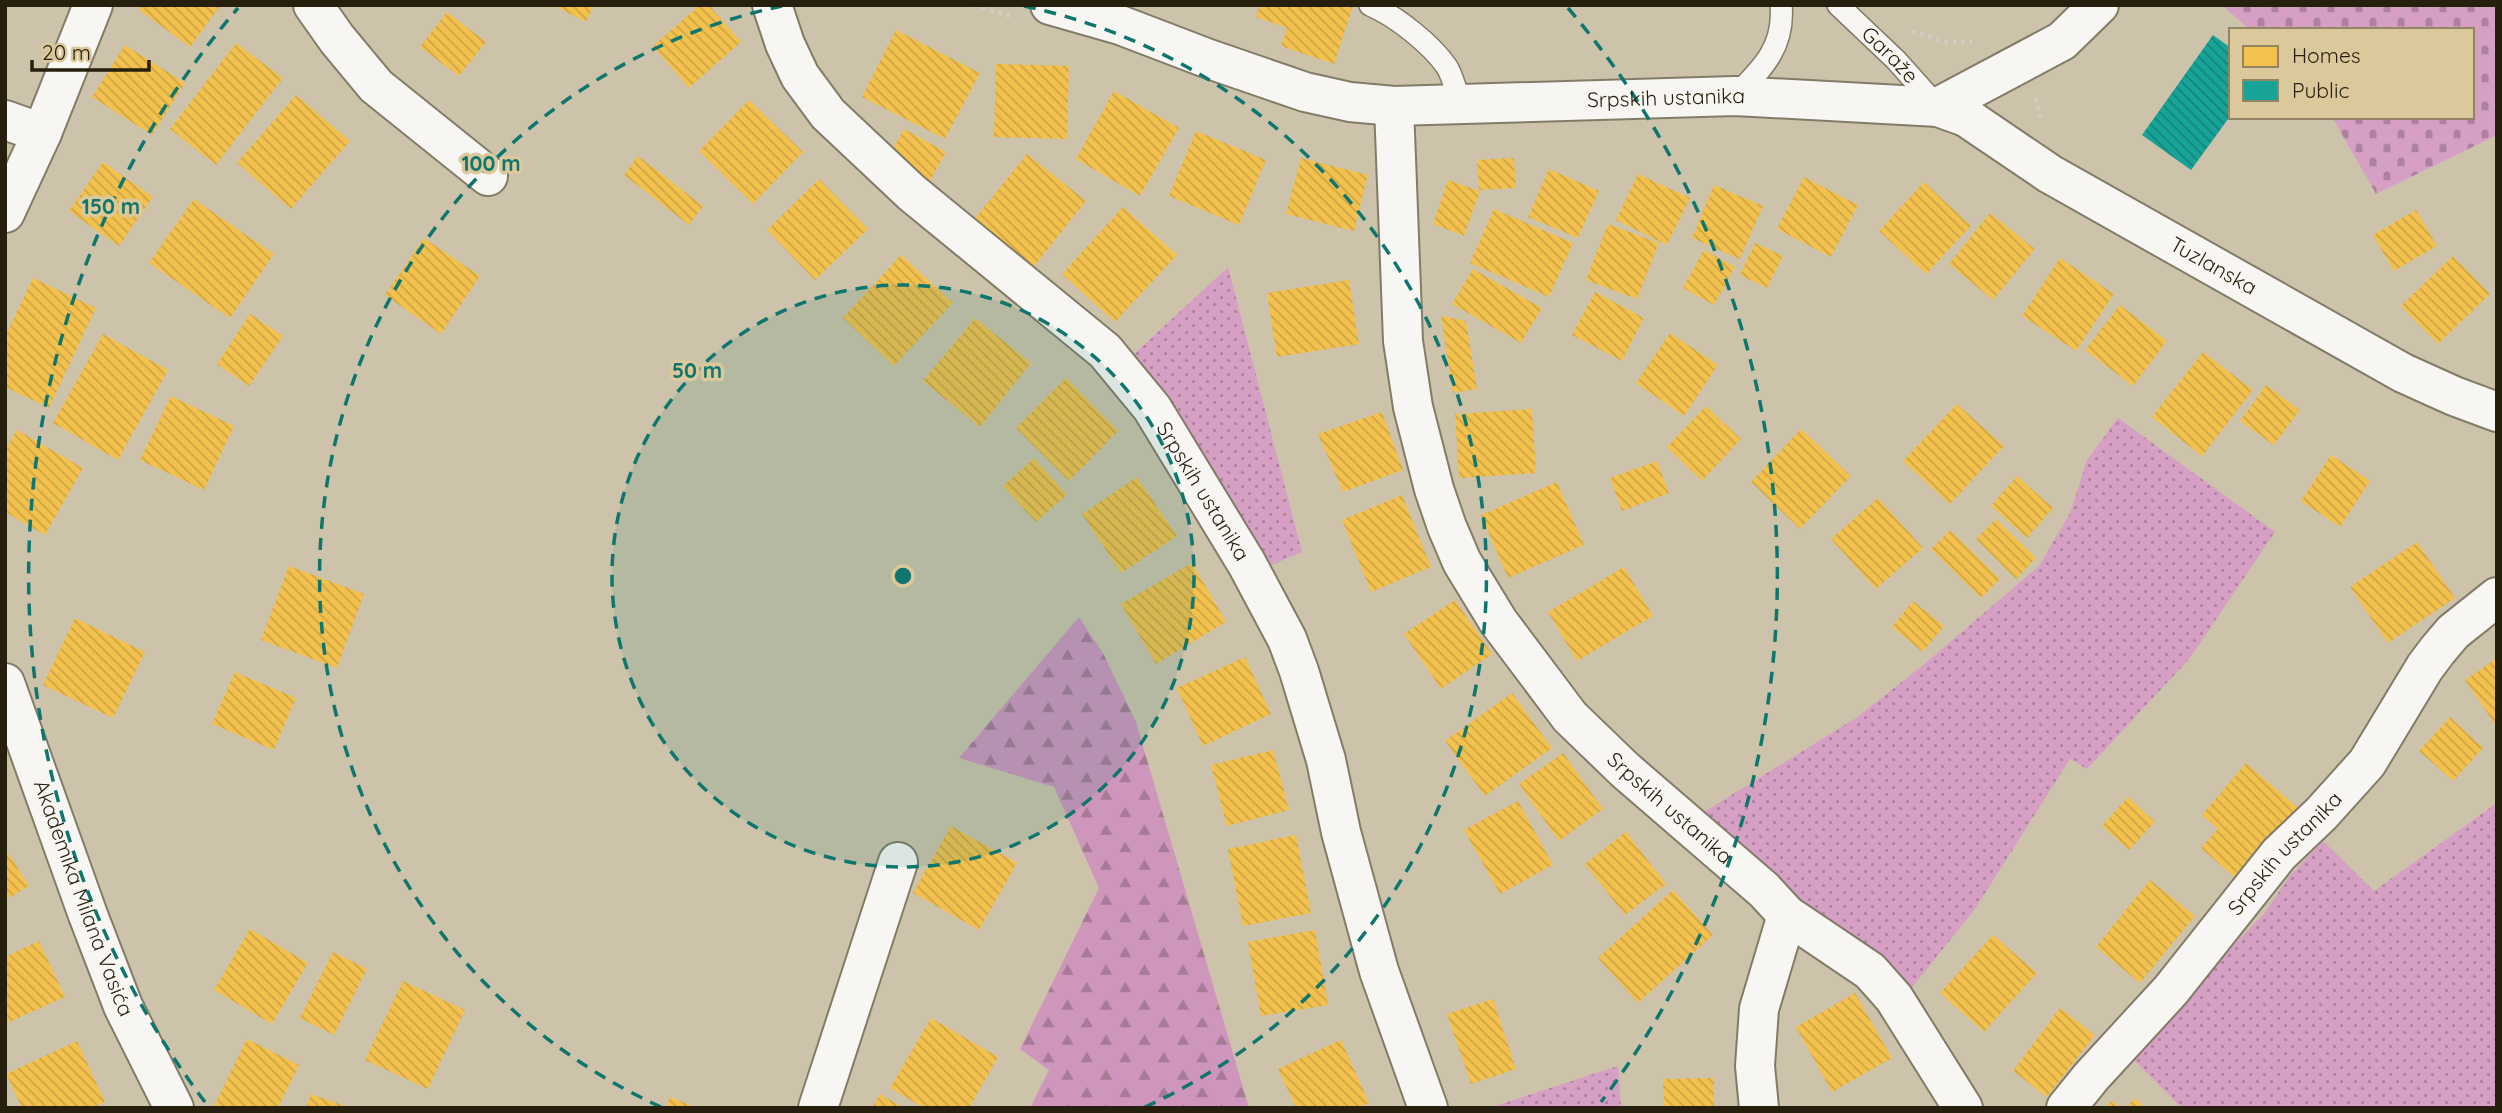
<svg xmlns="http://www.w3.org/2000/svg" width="2502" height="1113" font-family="Quicksand,sans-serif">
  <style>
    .grass { fill: url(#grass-dots) }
    .forest { fill: url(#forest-firs) }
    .cemetery { fill: url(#cemetery-stones) }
    .homes { fill: url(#homes-back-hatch) }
    .public { fill: url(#public-back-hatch) }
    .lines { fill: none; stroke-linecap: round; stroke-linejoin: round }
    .lane-casing { stroke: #827b68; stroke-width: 24 }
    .street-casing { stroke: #827b68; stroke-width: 42 }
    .secondary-casing { stroke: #827b68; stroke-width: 42 }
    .path { stroke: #d1cec7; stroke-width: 4.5; stroke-dasharray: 3.5 5; stroke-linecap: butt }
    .lane { stroke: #f8f6f2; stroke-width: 21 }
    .street { stroke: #f8f6f2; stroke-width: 38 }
    .secondary { stroke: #f8f6f2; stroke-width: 38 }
    .ring { fill: none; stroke: #0f766e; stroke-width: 3.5; stroke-dasharray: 12 9 }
    .labels { text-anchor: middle; stroke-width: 7; stroke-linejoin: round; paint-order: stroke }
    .street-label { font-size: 21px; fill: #261f0e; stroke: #dbc99c }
    .centre { fill: #0f766e; stroke: #dbc99c; stroke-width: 3.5 }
    .ring-label { font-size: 21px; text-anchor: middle; font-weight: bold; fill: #0f766e; stroke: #dbc99c; stroke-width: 7; stroke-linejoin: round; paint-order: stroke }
  </style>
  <defs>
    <pattern id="grass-dots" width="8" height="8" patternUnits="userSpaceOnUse" patternTransform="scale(1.75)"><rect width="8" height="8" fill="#d6a0c4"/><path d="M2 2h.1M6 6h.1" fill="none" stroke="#ad829e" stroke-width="1.8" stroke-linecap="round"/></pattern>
    <pattern id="forest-firs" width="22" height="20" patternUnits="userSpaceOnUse" patternTransform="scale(1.75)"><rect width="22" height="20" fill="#ce96bb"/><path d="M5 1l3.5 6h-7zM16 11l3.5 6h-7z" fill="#a77a96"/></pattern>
    <pattern id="cemetery-stones" width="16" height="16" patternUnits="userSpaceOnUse" patternTransform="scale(1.75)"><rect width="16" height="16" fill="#d6a0c4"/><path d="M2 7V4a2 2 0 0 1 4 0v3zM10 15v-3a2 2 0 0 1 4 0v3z" fill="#ad829e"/></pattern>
    <pattern id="homes-back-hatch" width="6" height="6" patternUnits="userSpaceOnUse" patternTransform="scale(1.75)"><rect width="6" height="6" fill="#f2c14e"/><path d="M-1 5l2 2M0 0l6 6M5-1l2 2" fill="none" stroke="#cfa543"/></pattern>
    <pattern id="public-back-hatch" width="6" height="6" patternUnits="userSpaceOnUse" patternTransform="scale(1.75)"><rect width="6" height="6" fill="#17a398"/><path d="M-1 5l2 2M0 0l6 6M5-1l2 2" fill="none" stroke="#15847a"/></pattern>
  </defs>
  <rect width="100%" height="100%" fill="#cdc3aa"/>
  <!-- grass -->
  <path class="grass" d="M1228,267L1302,552L1267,567L1191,432L1132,356Z
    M2118,418L2275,532L2190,658L2087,769L2070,759L1975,909L1909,991L1800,907L1696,817L1856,718L1922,666L2039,566L2070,513L2087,460Z
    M2497,803V1108H2182L2128,1054L2264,914L2289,877L2323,841L2374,891Z
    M1618,1066L1621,1108H1489Z"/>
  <!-- forest -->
  <path class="forest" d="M1079,617L1104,655L1136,722L1249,1108H1030L1049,1070L1020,1049L1099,888L1054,787L959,758Z"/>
  <!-- cemetery -->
  <path class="cemetery" d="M2222,5H2497V135L2376,194L2332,117H2472V30H2250Z"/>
  <!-- homes -->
  <path class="homes" d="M142,5H221L190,47L139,10Z
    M553,5H594L586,22Z
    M700,5H709L741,42L689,88L653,46Z
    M1260,5L1353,6L1334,64L1281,46L1287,28L1256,17Z
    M447,12L486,42L459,76L420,47Z
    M896,30L980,73L945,139L862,97Z
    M236,43L283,78L216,165L170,129Z
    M125,45L185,83L152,135L92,97Z
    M996,64L1069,66L1067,139L994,137Z
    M1114,91L1179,128L1140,196L1076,159Z
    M296,95L350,141L291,209L237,163Z
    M749,100L803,152L753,204L699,151Z
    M904,129L946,152L926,188L884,165Z
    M1196,131L1266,160L1239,225L1169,196Z
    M1027,154L1086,201L1032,269L972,222Z
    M638,156L703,206L689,225L624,175Z
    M1301,158L1368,175L1354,231L1286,214Z
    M1514,158L1516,188L1479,190L1477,160Z
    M103,162L153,197L119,246L69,211Z
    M1549,169L1599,191L1578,238L1528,217Z
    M1638,174L1690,198L1667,245L1616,220Z
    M1804,177L1858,205L1831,257L1777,229Z
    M819,179L868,229L815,280L767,230Z
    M1448,180L1480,191L1464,236L1433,224Z
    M1924,182L1971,226L1926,274L1879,231Z
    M1714,185L1763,206L1740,259L1692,238Z
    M194,199L274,254L230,318L149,263Z
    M1123,207L1177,255L1115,322L1062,274Z
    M1494,209L1573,243L1549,297L1470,263Z
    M2416,210L2437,246L2394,271L2373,235Z
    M1990,213L2035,249L1993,300L1949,264Z
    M1608,224L1659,243L1637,299L1586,280Z
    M424,238L480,276L441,334L385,295Z
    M1755,243L1783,256L1767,288L1740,275Z
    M1704,250L1735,267L1714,305L1683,288Z
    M901,255L953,303L894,366L843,318Z
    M2453,256L2490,294L2438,344L2401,306Z
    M2060,258L2114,294L2076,351L2022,316Z
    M1473,269L1542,308L1521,343L1452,304Z
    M33,278L96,308L49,408L5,387V337Z
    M1349,280L1359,344L1277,357L1267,293Z
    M1595,292L1644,318L1622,361L1572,335Z
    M2120,305L2167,341L2133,386L2085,350Z
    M250,314L283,336L249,386L217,364Z
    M1441,316L1466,321L1477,389L1453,393Z
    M975,318L1031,363L980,427L923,381Z
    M1670,333L1718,365L1684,416L1636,383Z
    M103,334L168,370L118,460L53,423Z
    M2203,352L2253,390L2202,456L2152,417Z
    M1066,378L1118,431L1069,481L1016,428Z
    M2266,385L2300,410L2274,445L2240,421Z
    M171,396L234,426L204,490L140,460Z
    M1957,404L2004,446L1950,504L1903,461Z
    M1706,406L1741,439L1702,481L1667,447Z
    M1532,409L1536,473L1459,478L1455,414Z
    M1382,412L1403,470L1343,492L1318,434Z
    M1801,429L1851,476L1800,529L1751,482Z
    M17,430L83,468L45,535L5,512V450Z
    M2331,455L2370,481L2340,527L2301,501Z
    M1034,458L1067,495L1036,522L1003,486Z
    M1657,461L1669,493L1622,511L1610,478Z
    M2017,476L2053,508L2027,538L1991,506Z
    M1137,477L1177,536L1121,573L1082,514Z
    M1557,482L1584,545L1508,578L1481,515Z
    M1402,495L1431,567L1371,592L1342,520Z
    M1878,498L1923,548L1876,589L1831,539Z
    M1996,519L2036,558L2016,579L1976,539Z
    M1950,530L2000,579L1981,598L1931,549Z
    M2417,542L2455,598L2388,643L2350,587Z
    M1192,563L1226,622L1156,664L1121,604Z
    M289,566L364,594L337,668L261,640Z
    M1624,567L1653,616L1577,661L1548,612Z
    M1455,600L1492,654L1441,689L1404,634Z
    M1913,601L1944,626L1923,652L1892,627Z
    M75,618L145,652L113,718L43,685Z
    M1245,657L1271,714L1203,746L1177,688Z
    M2497,658V727L2465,680Z
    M235,672L296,698L274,750L212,724Z
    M1512,693L1552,748L1485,796L1445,741Z
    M2450,717L2483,748L2453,781L2419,751Z
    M1273,750L1289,810L1227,826L1211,765Z
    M1563,753L1603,809L1559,841L1519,784Z
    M2246,763L2299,809L2237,879L2201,848L2218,829L2202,815Z
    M2128,797L2155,822L2129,850L2102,826Z
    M1518,801L1553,865L1500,894L1464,830Z
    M951,826L1017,863L979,930L913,893Z
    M1626,832L1666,884L1625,915L1585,864Z
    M1296,835L1311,913L1243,926L1228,849Z
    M5,848L29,886L5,900Z
    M2150,880L2195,916L2140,983L2096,947Z
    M1673,890L1713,935L1638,1003L1598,958Z
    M250,929L308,963L272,1024L214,990Z
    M1315,930L1328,1005L1261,1016L1248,942Z
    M1993,935L2037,973L1984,1032L1940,993Z
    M39,941L65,997L5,1024V957Z
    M333,952L367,969L334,1035L300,1018Z
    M403,981L465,1010L428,1089L365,1060Z
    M1855,993L1892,1058L1832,1092L1796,1027Z
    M1493,999L1516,1069L1471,1084L1447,1014Z
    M2060,1008L2095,1035L2047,1097L2013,1071Z
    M931,1018L998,1057L969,1108H924L890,1088Z
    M247,1039L299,1065L278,1108H213Z
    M1341,1040L1369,1103L1358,1108H1296L1278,1069Z
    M77,1041L105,1102L92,1108H22L6,1074Z
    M1714,1078V1108H1664L1663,1079Z
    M311,1094L348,1107V1108H306Z
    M880,1094L904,1108H872Z
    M670,1097L697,1108H666Z
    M2135,1098L2145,1108H2126Z
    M2112,1100L2120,1108H2105Z"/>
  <!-- public -->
  <path class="public" d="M2213,35L2231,48V115L2191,170L2142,135Z"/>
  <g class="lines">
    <!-- lane casing -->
    <g class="lane-casing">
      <g id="lane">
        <path d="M1370,5C1396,16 1431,44 1447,67C1453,77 1456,92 1461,103"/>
        <path id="s1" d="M1838,5L1896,60L1938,107"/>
        <path d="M1735,96C1762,69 1785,47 1781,5"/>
      </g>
    </g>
    <!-- street casing -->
    <g class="street-casing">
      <g id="street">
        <path d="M313,5L337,39L376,86L488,176"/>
        <path id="s2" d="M772,5L785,44L800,76L828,114L912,193L1105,351L1152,408L1247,564L1287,639L1299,671L1326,760L1341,832L1379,971L1428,1108"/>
        <path id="s3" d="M1394,106L1403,341L1413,407L1434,489L1447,527L1462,562L1498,621L1570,717L1625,770L1764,890L1787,915L1870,971L1894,998L1963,1108"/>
        <path d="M5,120L42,133"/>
        <path d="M5,213L42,133L93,5"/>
        <path id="s4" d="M5,683L88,915L123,1006L174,1108"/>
        <path d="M818,1108L898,862"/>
        <path d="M1759,1108L1755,1066L1759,1009L1787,915"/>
        <path id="s5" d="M2066,1108L2091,1077L2171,990L2279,854L2321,814L2367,763L2425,667L2437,651L2453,632L2497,597"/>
      </g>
    </g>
    <!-- secondary casing -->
    <g class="secondary-casing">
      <g id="secondary">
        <path id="s6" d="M1050,5L1120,25L1209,59L1305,92L1350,102L1394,106L1735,96L1938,107L1966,117L2050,174L2403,373L2454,396L2497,412"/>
        <path d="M1938,107L2062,41L2099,5"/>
      </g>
    </g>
    <!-- path -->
    <path class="path" d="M974,5L1014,17
      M1912,31L1947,42H1972
      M2035,98L2042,120"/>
    <!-- lane -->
    <use href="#lane" class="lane"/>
    <!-- street -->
    <use href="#street" class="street"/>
    <!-- secondary -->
    <use href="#secondary" class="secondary"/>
  </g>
  <!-- distance rings -->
  <circle cx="903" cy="576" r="291" fill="#0f766e" fill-opacity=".12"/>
  <g class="ring">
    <circle cx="903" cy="576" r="291"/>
    <path d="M661 1107A583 583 0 0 1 782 6M1024 6A583 583 0 0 1 1145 1107"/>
    <path d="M205 1102A874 874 0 0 1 238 8M1568 8A874 874 0 0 1 1601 1102"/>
  </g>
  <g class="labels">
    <!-- street labels -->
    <g class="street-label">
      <text dy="7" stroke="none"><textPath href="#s1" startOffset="72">Garaže</textPath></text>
      <text dy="7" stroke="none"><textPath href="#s6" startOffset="632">Srpskih ustanika</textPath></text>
      <text dy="7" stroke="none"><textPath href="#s6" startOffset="1223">Tuzlanska</textPath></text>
      <text dy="7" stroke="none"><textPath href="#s2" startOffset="660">Srpskih ustanika</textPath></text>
      <text dy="7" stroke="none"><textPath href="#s3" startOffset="789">Srpskih ustanika</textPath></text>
      <text dy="7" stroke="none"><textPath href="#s5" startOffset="336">Srpskih ustanika</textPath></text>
      <text dy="7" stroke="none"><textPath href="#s4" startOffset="229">Akademika Milana Vasića</textPath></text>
    </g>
  </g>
  <circle cx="903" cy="576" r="10" class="centre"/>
  <g class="ring-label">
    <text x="491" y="171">100 m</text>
    <text x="111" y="214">150 m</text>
    <text x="697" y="378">50 m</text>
  </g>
  <!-- border -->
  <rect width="2502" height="1113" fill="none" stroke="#261f0e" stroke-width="14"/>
  <!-- legend -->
  <rect x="2229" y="28" width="245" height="91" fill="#dbc99c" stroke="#938563" stroke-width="2"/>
  <rect x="2243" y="46" width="35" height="21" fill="#f2c14e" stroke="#938563" stroke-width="2"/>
  <text x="2292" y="63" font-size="21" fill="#261f0e">Homes</text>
  <rect x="2243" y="80" width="35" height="21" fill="#17a398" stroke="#938563" stroke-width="2"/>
  <text x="2292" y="98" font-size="21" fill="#261f0e">Public</text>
  <!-- scale -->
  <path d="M32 60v10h117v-10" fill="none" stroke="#261f0e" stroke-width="3.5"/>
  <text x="42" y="60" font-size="21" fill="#261f0e" stroke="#dbc99c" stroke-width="5" paint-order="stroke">20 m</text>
</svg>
